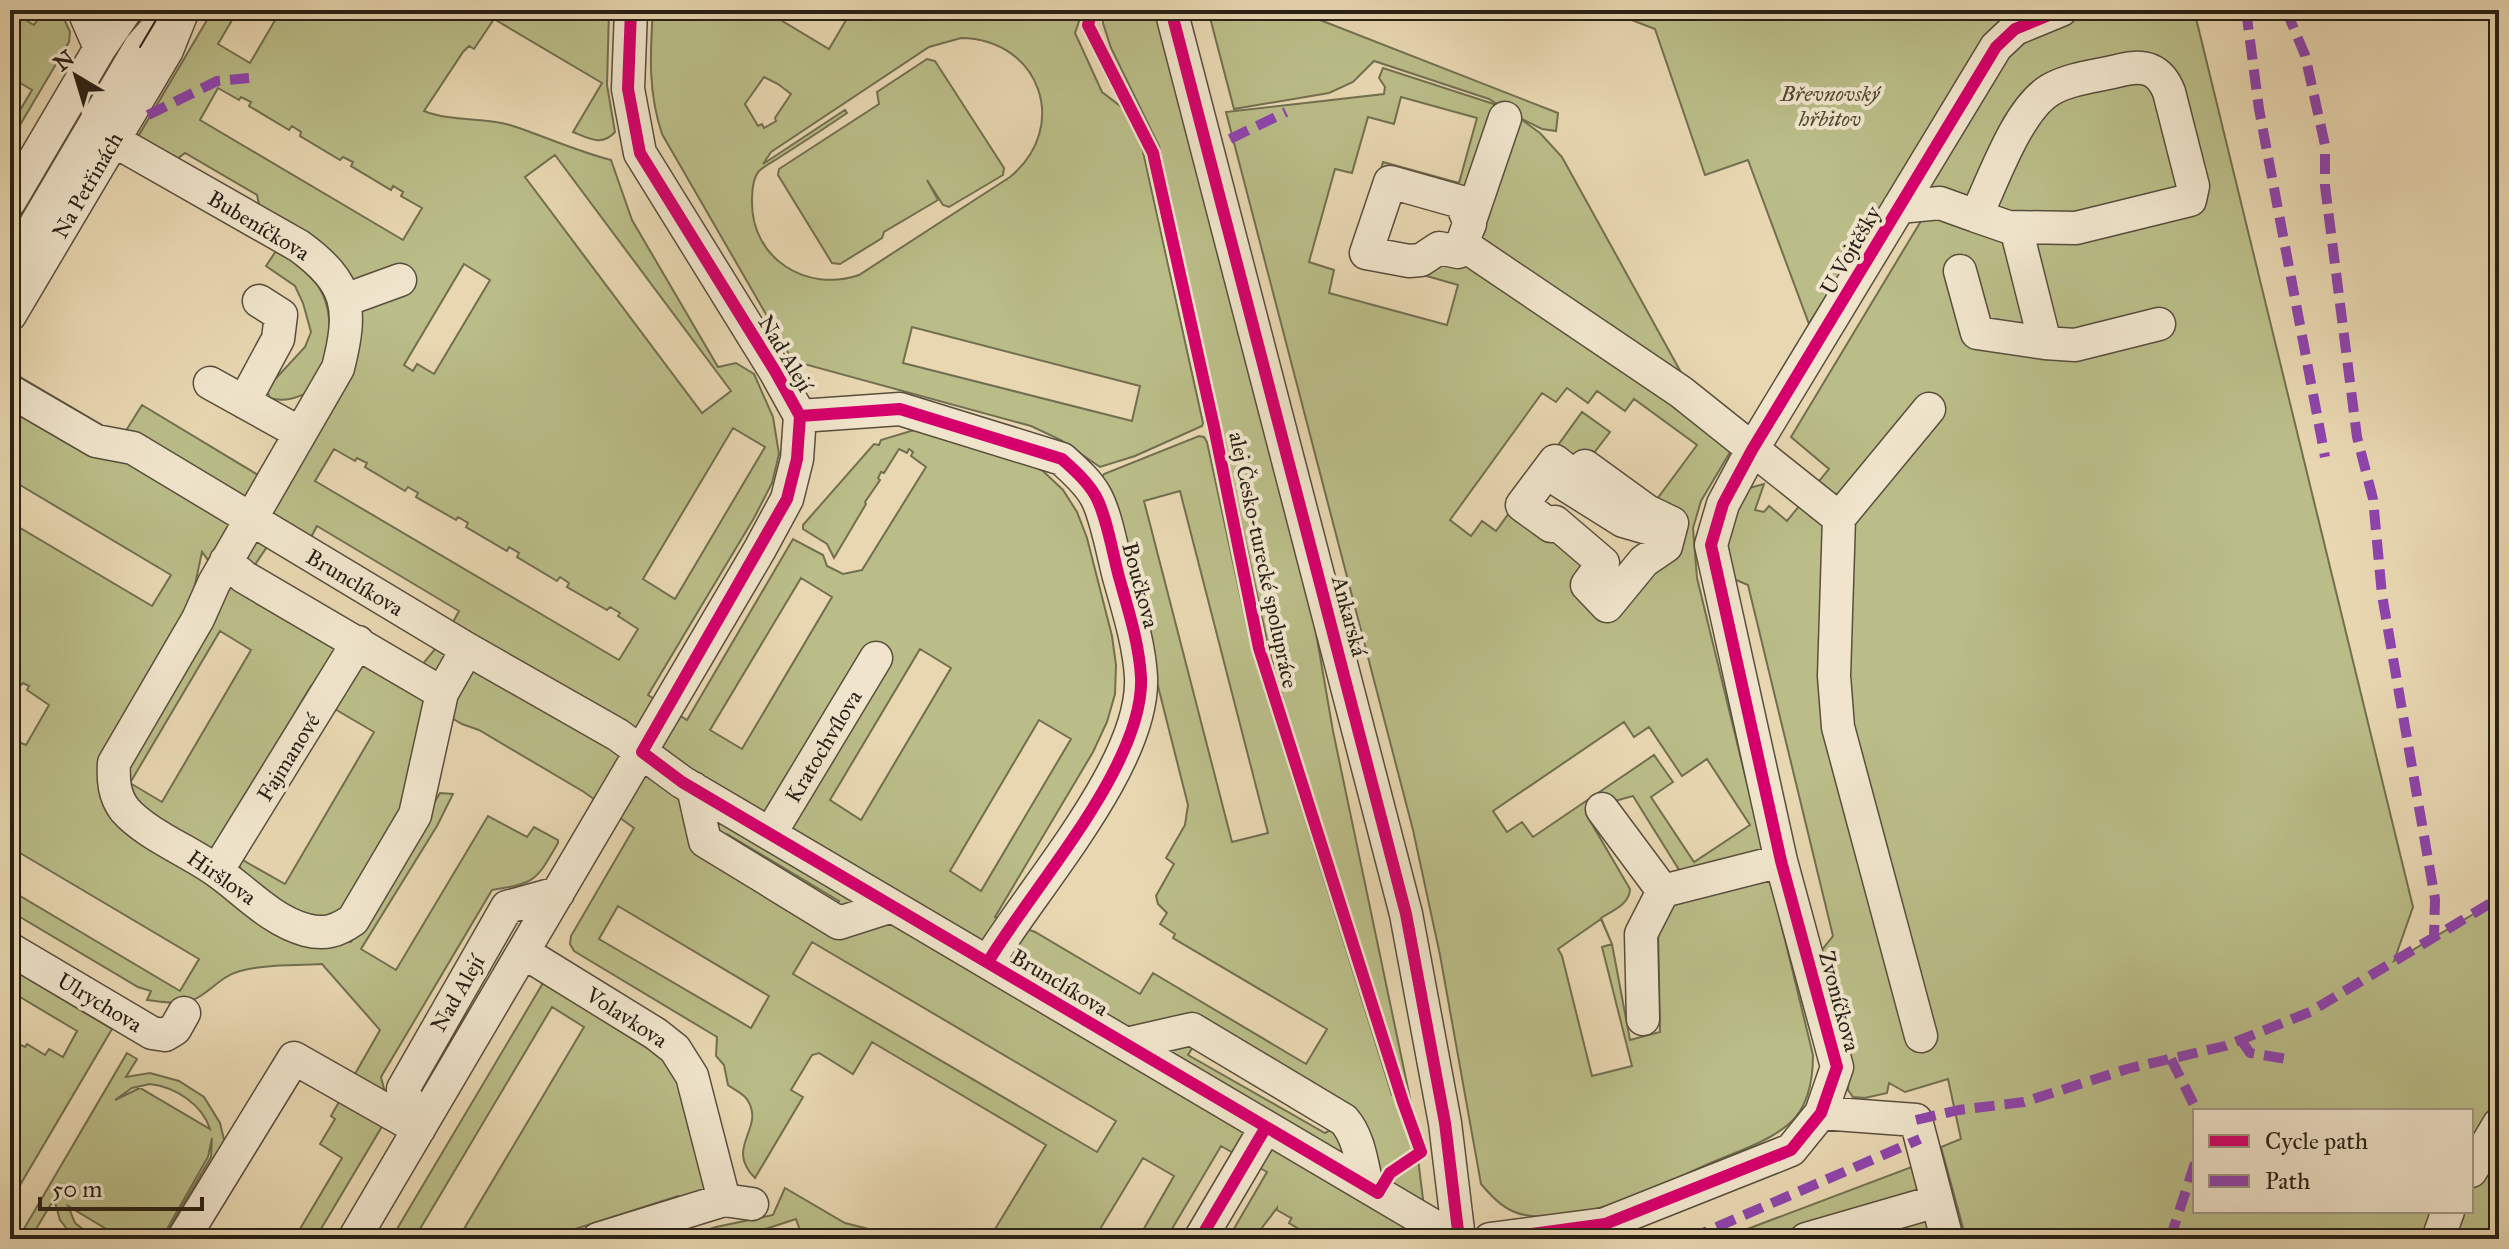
<svg xmlns="http://www.w3.org/2000/svg" width="2509" height="1249" font-family="'IM FELL Great Primer',serif">
  <style>
    .green { fill: #babd88; stroke: #726f50; stroke-width: 2; fill-rule: evenodd }
    .lines { fill: none; stroke-linecap: round; stroke-linejoin: round }
    .minor-casing { stroke: #594e3e; stroke-width: 35 }
    .minor { stroke: #f0e5cc; stroke-width: 32 }
    .tram { stroke: #292117; stroke-width: 2 }
    .quiet { stroke: #8e44ad; stroke-width: 10; stroke-dasharray: 20 10; stroke-linecap: butt }
    .cycleway-casing { stroke: #f0e5cc; stroke-width: 17 }
    .cycleway { stroke: #d6006c; stroke-width: 12 }
    .labels { text-anchor: middle; stroke-width: 8; stroke-linejoin: round; paint-order: stroke }
    .park-label { font-size: 22px; font-style: italic; fill: #4d4833; stroke: #f0e5cc }
    .street-label { font-size: 22px; fill: #292117; stroke: #f0e5cc }
  </style>
  <rect width="100%" height="100%" fill="#e8d7b1"/>
  <filter id="stains"><feTurbulence type="fractalNoise" baseFrequency=".0025" numOctaves="4"/><feColorMatrix values="0 0 0 0 .2 0 0 0 0 .09 0 0 0 0 .02 0 0 0 .5 -.17"/></filter>
  <radialGradient id="worn" r=".72"><stop offset=".6" stop-color="#630" stop-opacity="0"/><stop offset="1" stop-color="#630" stop-opacity=".3"/></radialGradient>
  <!-- green -->
  <path class="green" d="M44,10H60L70,32L69,42L20,125L10,131V121L13,122L32,90L12,78L13,74L10,72V11L34,25Z
    M213,10H238L218,44L250,63L281,10H609L607,85L615,132C602,147 588,138 573,132L602,83L494,19L474,49L469,46L463,52L424,111C452,122 482,117 510,125C544,136 576,151 611,160L632,220L718,367L736,363L754,374L773,417L779,454L772,483L754,518L648,695L687,720L793,539L823,555L827,566L843,574L862,570L926,467L911,456L913,452L909,449L907,453L899,449L884,473L881,472L878,478L880,480L865,502L866,504L834,558L827,544L803,529V525L874,444L879,445L881,440L914,430L1019,458L1043,471L1063,490L1077,512L1087,538L1112,636L1116,665L1115,694L1107,722L1093,752L995,917L1035,932L1140,994L1153,973L1306,1064L1327,1029L1173,938L1175,934L1160,924L1167,913L1158,904L1156,896L1174,864L1166,858L1185,825L1188,805L1114,512L1101,479L1104,474L1199,436L1204,437L1207,442L1252,650L1392,1095L1410,1102L1287,713L1268,645L1159,146L1111,48L1103,23V10H1156L1311,604L1333,731L1411,1103L1428,1239H1316L1289,1223L1292,1217L1291,1218L1277,1210V1208L1255,1237L1258,1239H1228L1267,1172L1221,1146L1166,1239H1138L1174,1176L1143,1158L1094,1239H989L1046,1145L872,1042L853,1074L819,1053L812,1055L791,1090L803,1097L755,1178C724,1147 765,1129 748,1101C745,1094 734,1090 728,1085L724,1065L716,1056L717,1037L574,951L570,944L571,936L634,828L584,792L479,730L462,724L426,703V721L407,812L392,828L351,897L347,918C328,931 301,925 283,915V913C263,897 238,886 239,858L285,884L374,732L328,705L349,676L362,665L340,653L338,662L320,685L311,686L238,808L239,819L214,856L207,857L135,808C126,797 120,784 123,768C126,751 141,735 150,720C173,680 199,639 217,596L227,586L202,552L193,594L181,622L188,624L180,638L168,643L111,740C114,750 111,755 108,765C101,786 111,803 126,818L281,927L302,935L351,942L440,793L453,794L437,826L361,949L396,970L488,816L527,837L534,827L558,840V843C536,881 536,883 492,890L381,1077L390,1113L315,1239H294L342,1158L320,1144L335,1119L331,1116L380,1030L322,964C296,966 265,964 240,971C222,976 213,989 197,998C183,1006 162,1002 147,1000L151,991L138,987L10,911V890L180,991L199,959L10,847V757L19,742L26,745L49,705L27,690L29,686L23,683L21,685L10,679V522L152,606L171,575L10,479V371L122,437L142,405L278,487L352,363L358,341L357,318L336,264L315,243L260,210L257,195L185,153L168,166L133,145ZM218,88L239,100L241,97L251,102L249,106L289,130L292,126L301,132L300,136L340,160L343,157L353,162L351,166L391,190L393,186L403,192L401,196L422,208L403,240L200,120ZM555,155L731,391L702,413L525,177ZM464,264L490,280L434,374L417,364L413,371L404,365ZM733,428L765,447L675,599L643,579ZM334,449L355,461L357,458L367,463L365,467L405,491L408,487L418,493L416,497L456,520L458,517L468,523L466,527L507,551L509,547L519,553L517,557L557,581L560,577L569,583L567,587L607,610L610,607L620,613L618,616L638,629L619,660L315,481ZM1180,491L1268,833L1232,842L1144,501ZM317,526L459,611L452,624L525,668L521,675L450,632L444,621L309,541ZM271,541L441,641V642L417,671L250,572ZM801,578L832,597L742,749L710,730ZM220,631L251,650L162,802L130,783ZM920,649L951,668L861,820L830,800ZM1039,720L1071,739L981,891L950,871ZM727,834L839,901L824,927L704,857L715,837ZM618,906L769,996L751,1028L599,939ZM812,942L1116,1121L1097,1152L793,974ZM1205,1027L1344,1110L1336,1127L1325,1133L1188,1055Z
    M653,10H764L829,49L852,10H1083L1075,33L1102,92L1124,109L1142,147L1203,423L1202,426L1135,456L1100,467L1061,440L1031,426L793,361L662,134C648,92 650,54 653,10ZM961,38C1040,39 1071,127 1010,177L859,275C807,293 751,259 752,201C752,192 753,178 759,171C764,166 774,161 780,157C802,143 825,128 847,113L845,110L763,164L771,152L929,47ZM764,77L778,84L791,94L775,118L776,121L764,128L762,124L758,126L745,104ZM912,327L1140,386L1132,421L903,363Z
    M1208,10H1318L1320,20L1558,113L1556,131L1542,129L1518,117L1540,133L1562,157L1688,385L1745,427L1701,501L1693,528L1697,578L1813,1055C1813,1079 1809,1106 1790,1123C1768,1142 1739,1151 1713,1162C1660,1185 1584,1225 1525,1215C1506,1212 1493,1198 1481,1184L1440,955L1413,830L1226,112L1384,94L1385,87L1379,78L1383,68L1500,106L1489,99L1374,61L1353,82L1329,93L1234,109ZM1401,97L1477,118L1459,183L1383,162L1357,256L1458,285L1447,325L1329,293L1334,270L1309,262L1335,169L1352,173L1368,117L1394,124ZM1390,182L1470,224L1439,248L1367,253ZM1567,388L1588,403L1597,391L1625,411L1634,399L1697,445L1657,499L1594,453L1610,432L1582,412L1496,531L1482,521L1471,536L1450,520L1542,393L1556,402ZM1586,467L1657,549L1587,585L1603,563L1522,505ZM1624,722L1634,737L1649,727L1682,776L1707,759L1750,825L1694,862L1651,797L1673,782L1654,755L1533,837L1522,822L1507,832L1493,811ZM1633,796L1694,894L1665,911L1658,926L1660,1032L1630,1040L1612,944L1601,918C1612,911 1630,904 1630,889L1586,814L1607,799L1615,801ZM1601,919L1612,944L1602,947L1632,1066L1592,1076L1562,956L1558,949Z
    M1606,10H2037L1989,31L1809,324L1748,160L1705,175L1655,29Z
    M2083,10H2194L2413,907L2394,961L2499,899V1239H1966L1941,1147L1961,1139L1948,1079L1905,1092L1889,1083L1887,1093L1865,1098L1853,1097L1848,1090L1849,1057L1821,951L1833,936L1748,585L1729,577L1728,543L1736,514L1749,488L1764,484L1755,510L1764,512L1769,506L1787,521L1829,469L1791,437L1921,221L1938,213L1941,192L1929,187L1996,65L2029,33ZM2195,1111H2471V1211H2195Z
    M927,59L935,61L1004,168L1003,175L949,207L943,205L927,180L938,200L884,232L882,238L840,264L832,263L778,175L779,169L879,104L877,92Z
    M276,251C284,257 295,261 303,268C342,303 331,349 312,391C298,397 285,403 270,398L266,389L305,347L311,332L303,303L295,286L266,266Z
    M10,968L112,1029L10,1202V1040L25,1047L27,1044L45,1055L49,1049L63,1057L77,1031L10,991Z
    M546,978L677,1068L708,1178L705,1195L680,1202L678,1196L544,1239H458L584,1027L552,1007L414,1239H391Z
    M127,1053L137,1059L126,1077L150,1073L179,1081L204,1097L220,1123L225,1144L176,1239H160L170,1227L211,1157L212,1138L208,1157L167,1229L157,1239H123L68,1206L75,1223L96,1239H75L60,1220L54,1199L30,1239H18ZM150,1084C175,1087 202,1104 210,1129L140,1088L115,1100L132,1088Z
    M1922,1163L1937,1239H1721Z
    M785,1188L845,1223L908,1239H803L796,1219L735,1239H678L716,1227L773,1215Z"/>
  <g class="lines">
    <!-- minor casing -->
    <g class="minor-casing">
      <path id="minor" d="M90,10L86,16L100,48
        M1171,10L1406,914L1445,1123L1459,1239
        M1505,118L1462,244L1681,392L1839,518L1834,676L1838,727L1921,1036
        M113,140L299,246C350,283 353,309 338,368L214,583L198,619L114,763C113,780 114,796 125,810C147,835 191,852 218,872C246,892 272,921 306,930C325,935 337,931 353,920L415,815L442,693L467,649
        M1390,182L1461,202L1470,224L1458,252L1439,248L1421,260L1409,261L1366,253Z
        M10,201L100,48L126,10
        M1899,207L1940,203L1976,216C1993,181 2017,110 2050,90C2070,78 2098,76 2121,70C2144,64 2160,69 2169,92L2193,186L2190,200L2076,228L2008,227L1976,216
        M2016,228L2045,343L2075,345L2159,324
        M10,268L140,47L173,10
        M1960,271L1977,333L2045,343
        M345,300L400,280
        M10,315L167,50L183,10
        M210,383L300,433
        M10,391L96,441L133,448L467,649L618,735L682,782L1456,1239
        M244,402L278,339L281,315L259,301
        M800,416L900,409L1062,459C1074,470 1087,481 1095,495C1106,513 1113,555 1119,577C1128,609 1139,643 1141,677C1145,764 1032,888 988,962
        M1555,461L1576,478L1585,466L1647,511L1672,523L1666,546L1644,561L1607,606L1587,585L1603,563L1555,522L1551,526L1522,505Z
        M1561,482L1623,521L1654,530
        M1839,518L1929,409
        M226,561L244,577L442,693
        M693,788L705,841L839,923L892,906
        M1602,809L1663,891
        M770,834L876,658
        M217,871L358,642
        M10,949L152,1033L165,1035L175,1029L184,1013
        M523,952L656,1034L675,1049L692,1076L724,1200L598,1239
        M1643,1019L1641,934L1663,891L1781,861
        M1126,1044L1192,1029L1344,1120C1359,1137 1362,1164 1367,1186
        M1821,1113L1916,1120L1947,1239
        M419,1129L403,1089L507,907L558,893
        M2471,1171L2499,1124
        M724,1200L752,1204
        M183,1239L294,1058L419,1129
        M354,1239L760,549L787,499L797,459L800,416L775,371L640,153L628,89L631,10
        M1200,1239L1266,1127
        M1490,1239L1605,1224L1791,1150L1821,1113L1837,1067L1781,861L1711,545L1723,504L1752,450L1996,47L2015,29L2061,10
        M1806,1239L1937,1201
        M2438,1239L2448,1211"/>
    </g>
    <!-- minor -->
    <use href="#minor" class="minor"/>
    <!-- tram -->
    <path class="tram" d="M140,47L162,10"/>
    <!-- quiet -->
    <path class="quiet" d="M2246,10L2259,109L2325,457
      M2286,10L2305,55L2325,145V186L2357,437L2373,499L2382,595L2435,899L2434,938
      M148,115L217,81L249,78
      M1230,139L1286,112
      M2241,1040L2250,1053L2287,1059
      M2171,1059L2197,1111
      M1916,1120L1959,1110L2024,1102L2127,1069L2225,1046L2310,1012L2499,898
      M1689,1239L1920,1139
      M2170,1239L2195,1163"/>
    <!-- cycleway casing -->
    <g class="cycleway-casing">
      <path id="cycleway" d="M631,10L628,89L640,153L775,371L800,416L797,459L787,499L642,752L682,782L1378,1193L1390,1173L1421,1152L1403,1102L1259,648L1214,427L1153,153L1088,25L1092,10
        M1171,10L1406,914L1445,1123L1459,1239
        M800,416L900,409L1062,459C1074,470 1087,481 1095,495C1106,513 1113,555 1119,577C1128,609 1139,643 1141,677C1145,764 1032,888 988,962
        M1200,1239L1266,1127
        M1496,1239L1605,1224L1791,1150L1821,1113L1837,1067L1781,861L1711,545L1723,504L1752,450L1996,47L2015,29L2061,10"/>
    </g>
    <!-- cycleway -->
    <use href="#cycleway" class="cycleway"/>
  </g>
  <g class="labels">
    <!-- park labels -->
    <g class="park-label">
      <text x="1830" y="101">Břevnovský<tspan x="1830" dy="25">hřbitov</tspan></text>
    </g>
    <!-- street labels -->
    <g class="street-label">
      <text transform="translate(87 185) rotate(-60)" y="8">Na Petřinách</text>
      <text transform="translate(259 225) rotate(31)" y="8">Bubeníčkova</text>
      <text transform="translate(1850 250) rotate(-60)" y="8">U Vojtěšky</text>
      <text transform="translate(786 353) rotate(59)" y="8">Nad Alejí</text>
      <text transform="translate(1264 560) rotate(78)" y="8">alej Česko-turecké spolupráce</text>
      <text transform="translate(355 582) rotate(31)" y="8">Brunclíkova</text>
      <text transform="translate(1141 585) rotate(75)" y="8">Boučkova</text>
      <text transform="translate(1350 616) rotate(75)" y="8">Ankarská</text>
      <text transform="translate(823 746) rotate(-59)" y="8">Kratochvílova</text>
      <text transform="translate(288 757) rotate(-58)" y="8">Fajmanové</text>
      <text transform="translate(222 877) rotate(35)" y="8">Hiršlova</text>
      <text transform="translate(1060 982) rotate(31)" y="8">Brunclíkova</text>
      <text transform="translate(457 993) rotate(-60)" y="8">Nad Alejí</text>
      <text transform="translate(1840 1001) rotate(75)" y="8">Zvoníčkova</text>
      <text transform="translate(100 1002) rotate(31)" y="8">Ulrychova</text>
      <text transform="translate(627 1017) rotate(33)" y="8">Volavkova</text>
    </g>
  </g>
  <!-- margin -->
  <rect width="2509" height="1249" fill="none" stroke="#e8d7b1" stroke-width="40"/>
  <rect x="12" y="12" width="2485" height="1225" fill="none" stroke="#292117" stroke-width="4"/>
  <rect x="20" y="20" width="2469" height="1209" fill="none" stroke="#292117" stroke-width="2"/>
  <!-- legend -->
  <rect x="2193" y="1109" width="280" height="104" fill="#f0e5cc" stroke="#a09784" stroke-width="2"/>
  <rect x="2209" y="1135" width="40" height="12" fill="#d6006c" stroke="#a09784" stroke-width="2"/>
  <text x="2265" y="1149" font-size="24" fill="#292117">Cycle path</text>
  <rect x="2209" y="1175" width="40" height="12" fill="#8e44ad" stroke="#a09784" stroke-width="2"/>
  <text x="2265" y="1189" font-size="24" fill="#292117">Path</text>
  <!-- north arrow -->
  <g transform="translate(76 76) rotate(322)" stroke="#f0e5cc" stroke-width="6" paint-order="stroke">
  <path d="M0-6L14 30L0 20L-14 30Z" fill="#292117"/>
  <text y="-12" font-size="22" font-weight="bold" text-anchor="middle" fill="#292117">N</text>
  </g>
  <!-- scale -->
  <path d="M40 1197v12h162v-12" fill="none" stroke="#292117" stroke-width="4"/>
  <text x="52" y="1197" font-size="24" fill="#292117" stroke="#f0e5cc" stroke-width="6" paint-order="stroke">50 m</text>
  <rect width="100%" height="100%" filter="url(#stains)"/>
  <rect width="100%" height="100%" fill="url(#worn)"/>
</svg>
